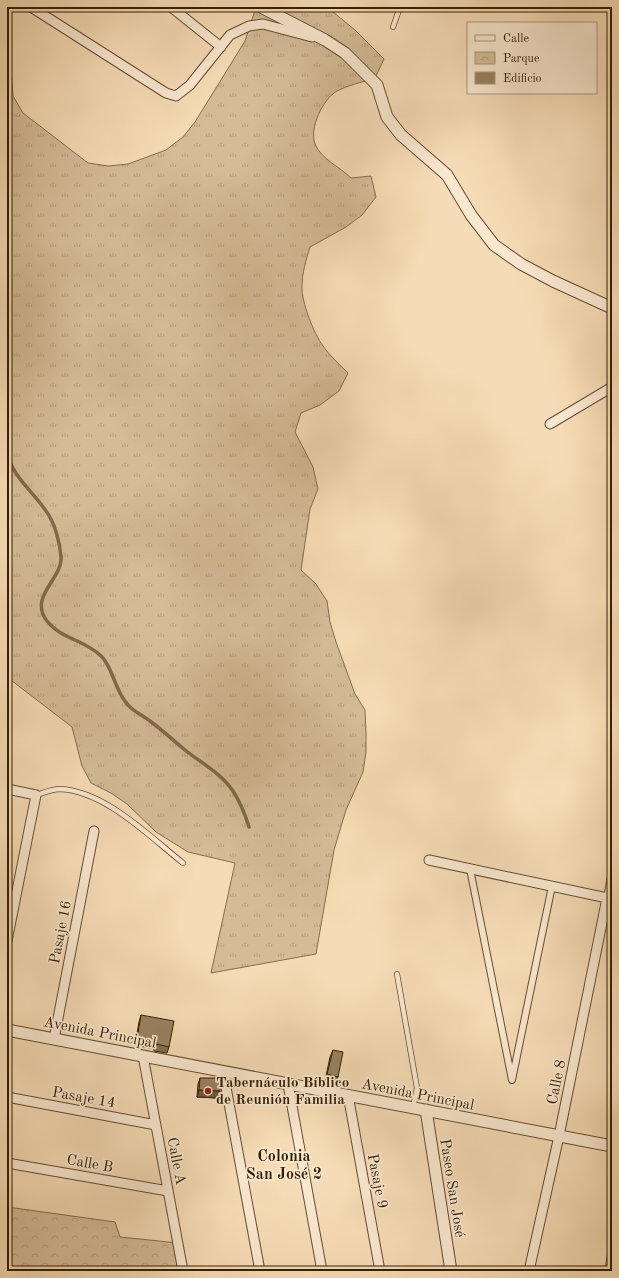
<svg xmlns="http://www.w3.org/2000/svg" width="619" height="1278" font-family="'Old Standard TT',serif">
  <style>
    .grass { fill: url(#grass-tufts); stroke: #846e4e }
    .park { fill: url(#park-crowns); stroke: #846e4e }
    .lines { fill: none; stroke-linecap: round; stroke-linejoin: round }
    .stream { stroke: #816a4a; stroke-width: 3.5 }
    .service-casing { stroke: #644e30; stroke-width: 6 }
    .pedestrian-casing { stroke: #644e30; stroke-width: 8 }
    .minor-casing { stroke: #644e30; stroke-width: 11 }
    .tertiary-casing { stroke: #644e30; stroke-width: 13 }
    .service { stroke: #f9e8d0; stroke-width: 4.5 }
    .pedestrian { stroke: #f9e8d0; stroke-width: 6 }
    .minor { stroke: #f9e8d0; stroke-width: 9 }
    .tertiary { stroke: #f9e8d0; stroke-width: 11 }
    .wall { fill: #846f53; stroke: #341f03 }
    .shaded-wall { fill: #6b5a43; stroke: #341f03 }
    .building { fill: #998160; stroke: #341f03 }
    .poi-dot { fill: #8f2418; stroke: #f9e8d0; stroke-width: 1.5 }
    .labels { text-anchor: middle; stroke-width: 3.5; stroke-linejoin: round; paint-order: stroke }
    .street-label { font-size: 15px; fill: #341f03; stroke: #f9e8d0 }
    .poi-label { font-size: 15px; font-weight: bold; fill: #341f03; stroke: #f9e8d0; text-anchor: start }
    .neighbourhood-label { font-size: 16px; font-weight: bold; fill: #341f03; stroke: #f9e8d0 }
  </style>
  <defs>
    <pattern id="grass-tufts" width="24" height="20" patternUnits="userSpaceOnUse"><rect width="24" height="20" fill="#d5bc98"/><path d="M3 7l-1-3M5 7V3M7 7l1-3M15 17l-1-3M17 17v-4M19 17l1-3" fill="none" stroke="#b7a181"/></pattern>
    <pattern id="park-crowns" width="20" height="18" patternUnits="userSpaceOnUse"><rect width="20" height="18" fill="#d5bc98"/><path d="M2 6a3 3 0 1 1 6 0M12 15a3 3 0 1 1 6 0" fill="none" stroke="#b7a181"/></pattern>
  </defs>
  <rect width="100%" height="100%" fill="#f6dcb6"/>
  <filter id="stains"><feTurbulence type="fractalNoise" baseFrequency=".005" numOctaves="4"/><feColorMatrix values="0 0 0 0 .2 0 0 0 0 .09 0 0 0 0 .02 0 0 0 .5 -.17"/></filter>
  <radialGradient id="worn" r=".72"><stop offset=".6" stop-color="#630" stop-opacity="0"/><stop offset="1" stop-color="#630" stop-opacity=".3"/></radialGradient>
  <!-- grass -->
  <path class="grass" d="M256,7H327L355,30L384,59L375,78C363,82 348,85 337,91C323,99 309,128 315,144C321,159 340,167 351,178L371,176L376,197L362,215L346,227L310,247C306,260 302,273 302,286C301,301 314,334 323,346C330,356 339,364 348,373L339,391L320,405L301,413L295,432L313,467L318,489L310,509L301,570L316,584L327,601L330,622L336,642L355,694L365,710L366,732V752L363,772L346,810L334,850L316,954L211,973L235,863L188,852L156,832L127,804L111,793L91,783L82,766L72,727L7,677V48L10,56L13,96L23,113L88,163L108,166L128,164L166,150L183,137L195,122L245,41Z"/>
  <!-- park -->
  <path class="park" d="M7,1207L115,1222L120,1237L178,1243L183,1271H7Z"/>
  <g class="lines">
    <!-- stream -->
    <path class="stream" d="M7,454C15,480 32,490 46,511C55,523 60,543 61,557C63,578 28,597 47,621C60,638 84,640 100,655C113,666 115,693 130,707C135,712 144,716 150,721C162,730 173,740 185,750C201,763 221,773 233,791C240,802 245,814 249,827"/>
    <!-- service casing -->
    <g class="service-casing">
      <path id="service" d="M393,27L400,7
        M36,795C43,793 52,789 60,789C105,791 149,836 183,863
        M397,974L417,1088L413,1108"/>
    </g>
    <!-- pedestrian casing -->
    <g class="pedestrian-casing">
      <path id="pedestrian" d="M470,869L512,1080L552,886
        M607,898L612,871"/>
    </g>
    <!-- minor casing -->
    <g class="minor-casing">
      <path id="minor" d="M31,7L166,93L176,96L190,85L230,35L249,26L263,24L312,37
        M171,7L221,47
        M550,424L612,387
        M7,789L36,795L7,941
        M429,860L612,899
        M54,1039L94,831
        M143,1056L183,1271
        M223,1071L260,1271
        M288,1084L322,1271
        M348,1095L380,1271
        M7,1097L156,1125
        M7,1163L168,1191
        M529,1271L559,1136L607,898
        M610,1271L612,1257"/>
    </g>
    <!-- tertiary casing -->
    <g class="tertiary-casing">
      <path id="tertiary" d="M261,7L325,40L345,53L377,85L387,117L401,135L447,175L471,215L494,245L521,264L553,281L612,308
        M7,1030L612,1146
        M426,1110L451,1271"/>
    </g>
    <!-- service -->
    <use href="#service" class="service"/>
    <!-- pedestrian -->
    <use href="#pedestrian" class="pedestrian"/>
    <!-- minor -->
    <use href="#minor" class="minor"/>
    <!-- tertiary -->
    <use href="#tertiary" class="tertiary"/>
  </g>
  <!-- wall -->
  <path class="wall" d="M141,1015L169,1047L167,1053L154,1051V1049L135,1045L139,1022Z
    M333,1050L338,1077L335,1083L325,1081L330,1057Z
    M200,1078L220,1091L218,1098L197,1097L198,1084Z"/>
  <!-- shaded-wall -->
  <path class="shaded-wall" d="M199,1090L220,1091L218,1098L197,1097Z"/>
  <!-- building -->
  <path class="building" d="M141,1015L174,1021L169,1047L156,1044L157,1042L137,1039Z
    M333,1050L343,1052L338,1077L327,1074Z
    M200,1078H220V1091L199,1090Z"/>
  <!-- markers -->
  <circle class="poi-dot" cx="208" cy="1091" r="4"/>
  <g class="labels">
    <!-- street labels -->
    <g class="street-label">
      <text transform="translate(60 932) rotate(-79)" y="5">Pasaje 16</text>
      <text transform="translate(100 1032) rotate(11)" y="5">Avenida Principal</text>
      <text transform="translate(556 1082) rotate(-78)" y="5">Calle 8</text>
      <text transform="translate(418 1094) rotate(11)" y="5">Avenida Principal</text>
      <text transform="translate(84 1097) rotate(10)" y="5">Pasaje 14</text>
      <text transform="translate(177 1161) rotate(79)" y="5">Calle A</text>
      <text transform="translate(90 1163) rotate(10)" y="5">Calle B</text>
      <text transform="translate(378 1181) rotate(79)" y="5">Pasaje 9</text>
      <text transform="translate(453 1188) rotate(81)" y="5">Paseo San José</text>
    </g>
    <!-- poi labels -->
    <g class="poi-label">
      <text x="216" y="1087">Tabernáculo Bíblico<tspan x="216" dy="17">de Reunión Familia</tspan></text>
    </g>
    <!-- neighbourhood labels -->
    <g class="neighbourhood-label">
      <text x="284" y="1161">Colonia<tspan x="284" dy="18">San José 2</tspan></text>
    </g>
  </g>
  <!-- margin -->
  <rect width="619" height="1278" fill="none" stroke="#f6dcb6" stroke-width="24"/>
  <rect x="8" y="8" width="603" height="1262" fill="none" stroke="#341f03" stroke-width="2"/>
  <rect x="12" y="12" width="595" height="1254" fill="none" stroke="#341f03"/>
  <!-- legend -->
  <rect x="467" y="22" width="130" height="72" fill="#f9e8d0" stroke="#aa987e"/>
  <rect x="475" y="35" width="20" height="6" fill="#f9e8d0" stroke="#aa987e"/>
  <text x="503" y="42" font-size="12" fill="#341f03">Calle</text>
  <rect x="475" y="52" width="20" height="12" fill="url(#park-crowns)" stroke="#aa987e"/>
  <text x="503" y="62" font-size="12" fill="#341f03">Parque</text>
  <rect x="475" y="72" width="20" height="12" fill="#998160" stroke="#aa987e"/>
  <text x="503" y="82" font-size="12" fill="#341f03">Edificio</text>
  <rect width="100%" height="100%" filter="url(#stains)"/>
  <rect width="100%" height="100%" fill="url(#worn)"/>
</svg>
